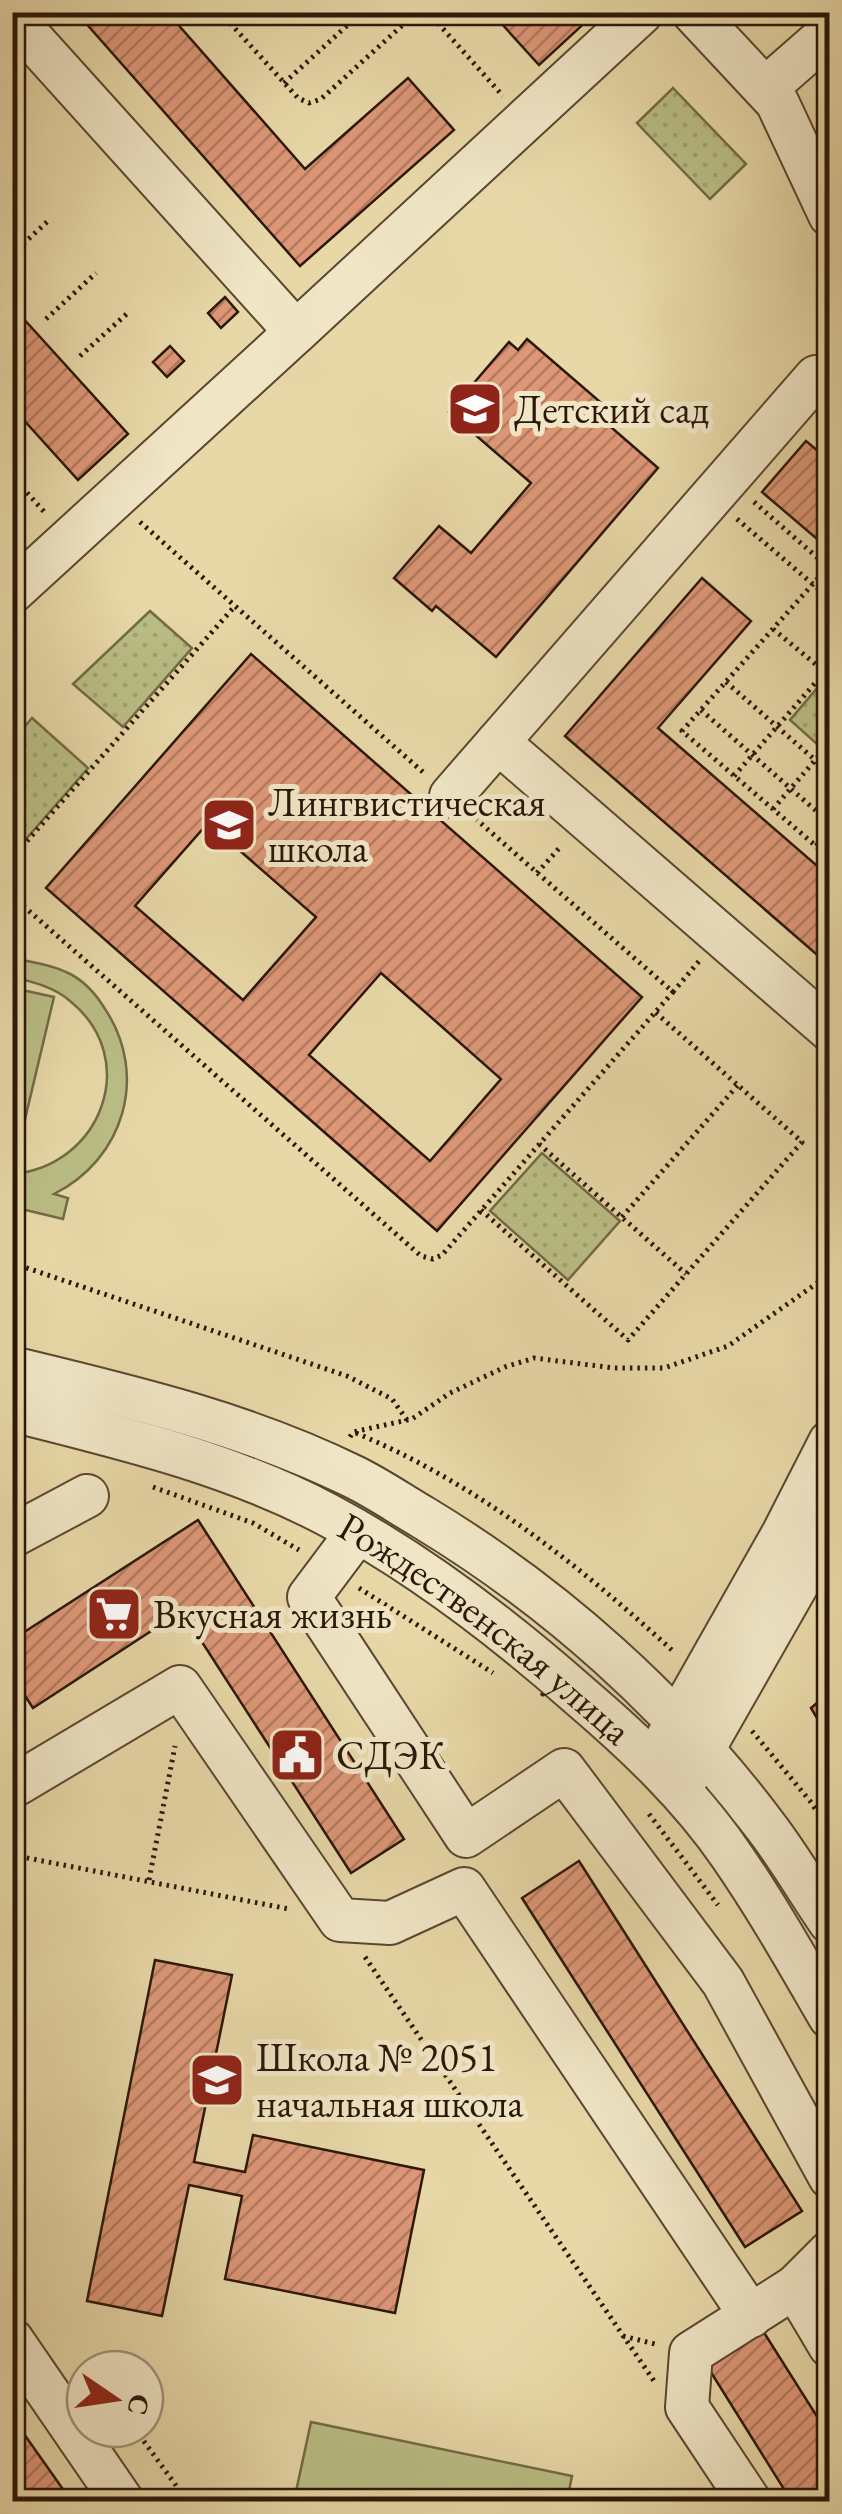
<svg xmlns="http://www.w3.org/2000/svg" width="842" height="2514" font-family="'EB Garamond',serif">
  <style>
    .green { fill: url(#green-dots); stroke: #726a46; stroke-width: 2.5 }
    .pitch { fill: #babe85; stroke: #726a46; stroke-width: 2.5 }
    .building { fill: url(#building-hatch); stroke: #2b1708; stroke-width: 2.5; fill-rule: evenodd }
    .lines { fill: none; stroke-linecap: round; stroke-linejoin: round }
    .minor-casing { stroke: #5a4730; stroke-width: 46 }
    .path { stroke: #2b1708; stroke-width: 5; stroke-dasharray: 2.5 5; stroke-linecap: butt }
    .minor { stroke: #f0e6c6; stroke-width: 42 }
    .labels { text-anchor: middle; stroke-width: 10; stroke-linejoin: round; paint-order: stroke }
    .poi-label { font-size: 40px; fill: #2b1708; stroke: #f0e6c6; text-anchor: start }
    .street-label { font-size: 40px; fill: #2b1708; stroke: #f0e6c6 }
  </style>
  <defs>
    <pattern id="green-dots" width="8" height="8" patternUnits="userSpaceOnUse" patternTransform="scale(2.5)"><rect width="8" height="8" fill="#babe85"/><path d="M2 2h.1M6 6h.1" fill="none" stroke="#a0a371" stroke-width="1.8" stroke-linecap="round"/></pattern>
    <pattern id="building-hatch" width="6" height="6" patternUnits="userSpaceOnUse" patternTransform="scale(2.5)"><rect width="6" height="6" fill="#dd9777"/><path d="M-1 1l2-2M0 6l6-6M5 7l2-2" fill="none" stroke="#b37a60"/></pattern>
  </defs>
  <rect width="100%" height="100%" fill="#e8d8a8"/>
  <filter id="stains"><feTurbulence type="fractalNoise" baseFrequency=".002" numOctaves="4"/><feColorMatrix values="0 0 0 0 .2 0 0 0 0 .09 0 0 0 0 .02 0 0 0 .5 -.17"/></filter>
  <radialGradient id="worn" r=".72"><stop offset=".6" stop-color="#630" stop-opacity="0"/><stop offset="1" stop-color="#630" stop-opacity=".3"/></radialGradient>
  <!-- green -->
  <path class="green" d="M673,88L746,164L710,199L637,123Z
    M150,611L192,648L123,727L73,684Z
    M824,680L829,685V730L817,744L790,720Z
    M32,718L88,768L13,854V740Z
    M542,1153L620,1221L568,1280L490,1211Z"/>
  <!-- pitch -->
  <path class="pitch" d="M13,958C29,962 50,964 66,972C82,979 96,994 105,1009C149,1075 124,1159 54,1194L68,1198L63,1219L13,1207V1174C101,1166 142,1059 70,1001C54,987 33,982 13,977Z
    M13,988L54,997L13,1170L12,1169Z
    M311,2422L572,2476L567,2501H294Z"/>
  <!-- building -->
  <path class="building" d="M76,12H167L305,169L408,78L454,130L300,266Z
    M491,12H583L589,19L539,65Z
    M225,297L238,312L221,328L208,313Z
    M12,306L128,434L78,480L12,407Z
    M527,339L620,419L612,428L658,468L496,657L436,606L432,611L394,578L439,526L471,553L531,483L449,412L509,342L518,350Z
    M170,346L184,361L167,377L153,362Z
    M806,441L830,461V550L762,492Z
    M702,578L751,621L658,728L830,877V966L565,736Z
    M251,654L642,997L437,1231L46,888ZM208,823L316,917L243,1000L135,906ZM381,973L501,1079L430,1161L309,1055Z
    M198,1520L404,1839L351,1873L182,1611L33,1708L12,1676V1640Z
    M830,1692V1740L811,1708Z
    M579,1861L802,2211L745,2247L522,1898Z
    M155,1960L232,1975L194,2162L245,2172L253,2135L424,2170L395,2313L225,2279L242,2196L189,2185L162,2316L87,2301Z
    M763,2331L830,2437V2502H792L707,2366Z
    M12,2417L72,2502H12Z"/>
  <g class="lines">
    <!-- minor casing -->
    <g class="minor-casing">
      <g id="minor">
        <path d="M693,12L777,102L830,215"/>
        <path d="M12,17L296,332L642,12"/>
        <path d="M765,89L830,32"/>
        <path d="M816,377L498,742L830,1030"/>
        <path d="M12,592L296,332"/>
        <path d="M451,796L498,742"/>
        <path d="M12,1368C128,1396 244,1423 352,1476C377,1488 400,1504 424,1518C556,1598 673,1703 766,1827C789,1857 808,1890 830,1922"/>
        <path id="s1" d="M12,1410C119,1437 230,1463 328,1515C420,1564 503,1628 580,1696C635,1743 690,1795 731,1855C767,1907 798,1962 830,2017"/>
        <path d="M357,1533L309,1597L466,1836L564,1770L723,1982L830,2177"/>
        <path d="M12,1536L87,1496"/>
        <path d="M664,1744L783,1534L830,1442"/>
        <path d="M689,1774L830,1527"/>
        <path d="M12,1777L17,1784L180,1687L340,1920L390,1923L464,1889L751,2316"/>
        <path d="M795,2287L830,2252"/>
        <path d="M12,2340L123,2502"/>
        <path d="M750,2502L687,2407L691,2353L795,2287L830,2346"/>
      </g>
    </g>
    <!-- path -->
    <path class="path" d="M220,12L298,98L309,103L321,99L417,12
      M428,12L503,96
      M284,83L362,12
      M820,108L830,95
      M12,254L48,221
      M46,319L96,273
      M80,356L130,311
      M12,476L47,515
      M754,502L828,567
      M737,519L830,599
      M140,522L424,773
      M828,567L682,731L830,858
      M773,629L830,676
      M726,682L830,773
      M701,710L830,823
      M734,776L830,666
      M773,809L830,743
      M816,846L830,831
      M12,858L235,606
      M537,873L562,845
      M12,896L421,1256L433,1259L442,1255L673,992L477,820
      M673,992L700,960
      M819,1064L830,1073
      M539,1144L686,1274
      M481,1210L628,1340L802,1142L655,1012
      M622,1217L738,1085
      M12,1263L347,1376L392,1399L407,1420
      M356,1433C476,1483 579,1565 674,1652
      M350,1437L353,1432L412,1419L450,1393L505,1367L534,1358L614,1368H664L728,1346L830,1274
      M153,1487L253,1523L299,1550
      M359,1588L493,1673
      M752,1731L810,1801L830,1831
      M649,1814L718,1905
      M12,1855L289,1909
      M149,1880L175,1746
      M365,1957L654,2381
      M623,2336L659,2345
      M135,2429L188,2502"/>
    <!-- minor -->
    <use href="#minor" class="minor"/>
  </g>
  <!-- icons -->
  <defs>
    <g id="school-square" transform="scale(2.875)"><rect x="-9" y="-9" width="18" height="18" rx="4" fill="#8f2418" stroke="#f0e6c6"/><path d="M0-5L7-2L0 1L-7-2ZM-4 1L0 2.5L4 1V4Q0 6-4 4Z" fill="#fff"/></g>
    <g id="supermarket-square" transform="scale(2.875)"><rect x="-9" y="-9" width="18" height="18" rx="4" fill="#8f2418" stroke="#f0e6c6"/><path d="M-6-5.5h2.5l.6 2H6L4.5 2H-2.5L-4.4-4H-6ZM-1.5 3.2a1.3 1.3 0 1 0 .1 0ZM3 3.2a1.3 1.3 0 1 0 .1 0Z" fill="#fff"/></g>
    <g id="civic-square" transform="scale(2.875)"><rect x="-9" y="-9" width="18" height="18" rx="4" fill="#8f2418" stroke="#f0e6c6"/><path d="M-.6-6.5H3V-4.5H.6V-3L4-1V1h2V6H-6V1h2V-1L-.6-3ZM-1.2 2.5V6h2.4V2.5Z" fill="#fff"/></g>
  </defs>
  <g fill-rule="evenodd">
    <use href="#school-square" x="475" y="409"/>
    <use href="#school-square" x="229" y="825"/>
    <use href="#supermarket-square" x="114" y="1614"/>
    <use href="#civic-square" x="297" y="1755"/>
    <use href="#school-square" x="217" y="2080"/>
  </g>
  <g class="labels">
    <!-- poi labels -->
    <g class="poi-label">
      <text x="514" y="423">Детский сад</text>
      <text x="268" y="816">Лингвистическая<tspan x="268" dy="46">школа</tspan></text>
      <text x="153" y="1628">Вкусная жизнь</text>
      <text x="336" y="1769">СДЭК</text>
      <text x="256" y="2071">Школа № 2051<tspan x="256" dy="46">начальная школа</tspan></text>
    </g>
    <!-- street labels -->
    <g class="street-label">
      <text dy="14" stroke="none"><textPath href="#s1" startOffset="528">Рождественская улица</textPath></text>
    </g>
  </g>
  <!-- margin -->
  <rect width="842" height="2514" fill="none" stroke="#e8d8a8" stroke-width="50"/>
  <rect x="15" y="15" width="812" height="2484" fill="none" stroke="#2b1708" stroke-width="5"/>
  <rect x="25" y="25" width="792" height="2464" fill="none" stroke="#2b1708" stroke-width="2.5"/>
  <!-- north arrow -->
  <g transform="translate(115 2399) rotate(103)"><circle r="48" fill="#f0e6c6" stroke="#a1937a" stroke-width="2.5"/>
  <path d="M0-8L18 38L0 25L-18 38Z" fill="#8f2418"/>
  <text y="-15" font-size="28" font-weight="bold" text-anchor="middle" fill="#2b1708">С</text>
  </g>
  <rect width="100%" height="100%" filter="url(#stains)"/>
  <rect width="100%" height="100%" fill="url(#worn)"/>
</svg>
